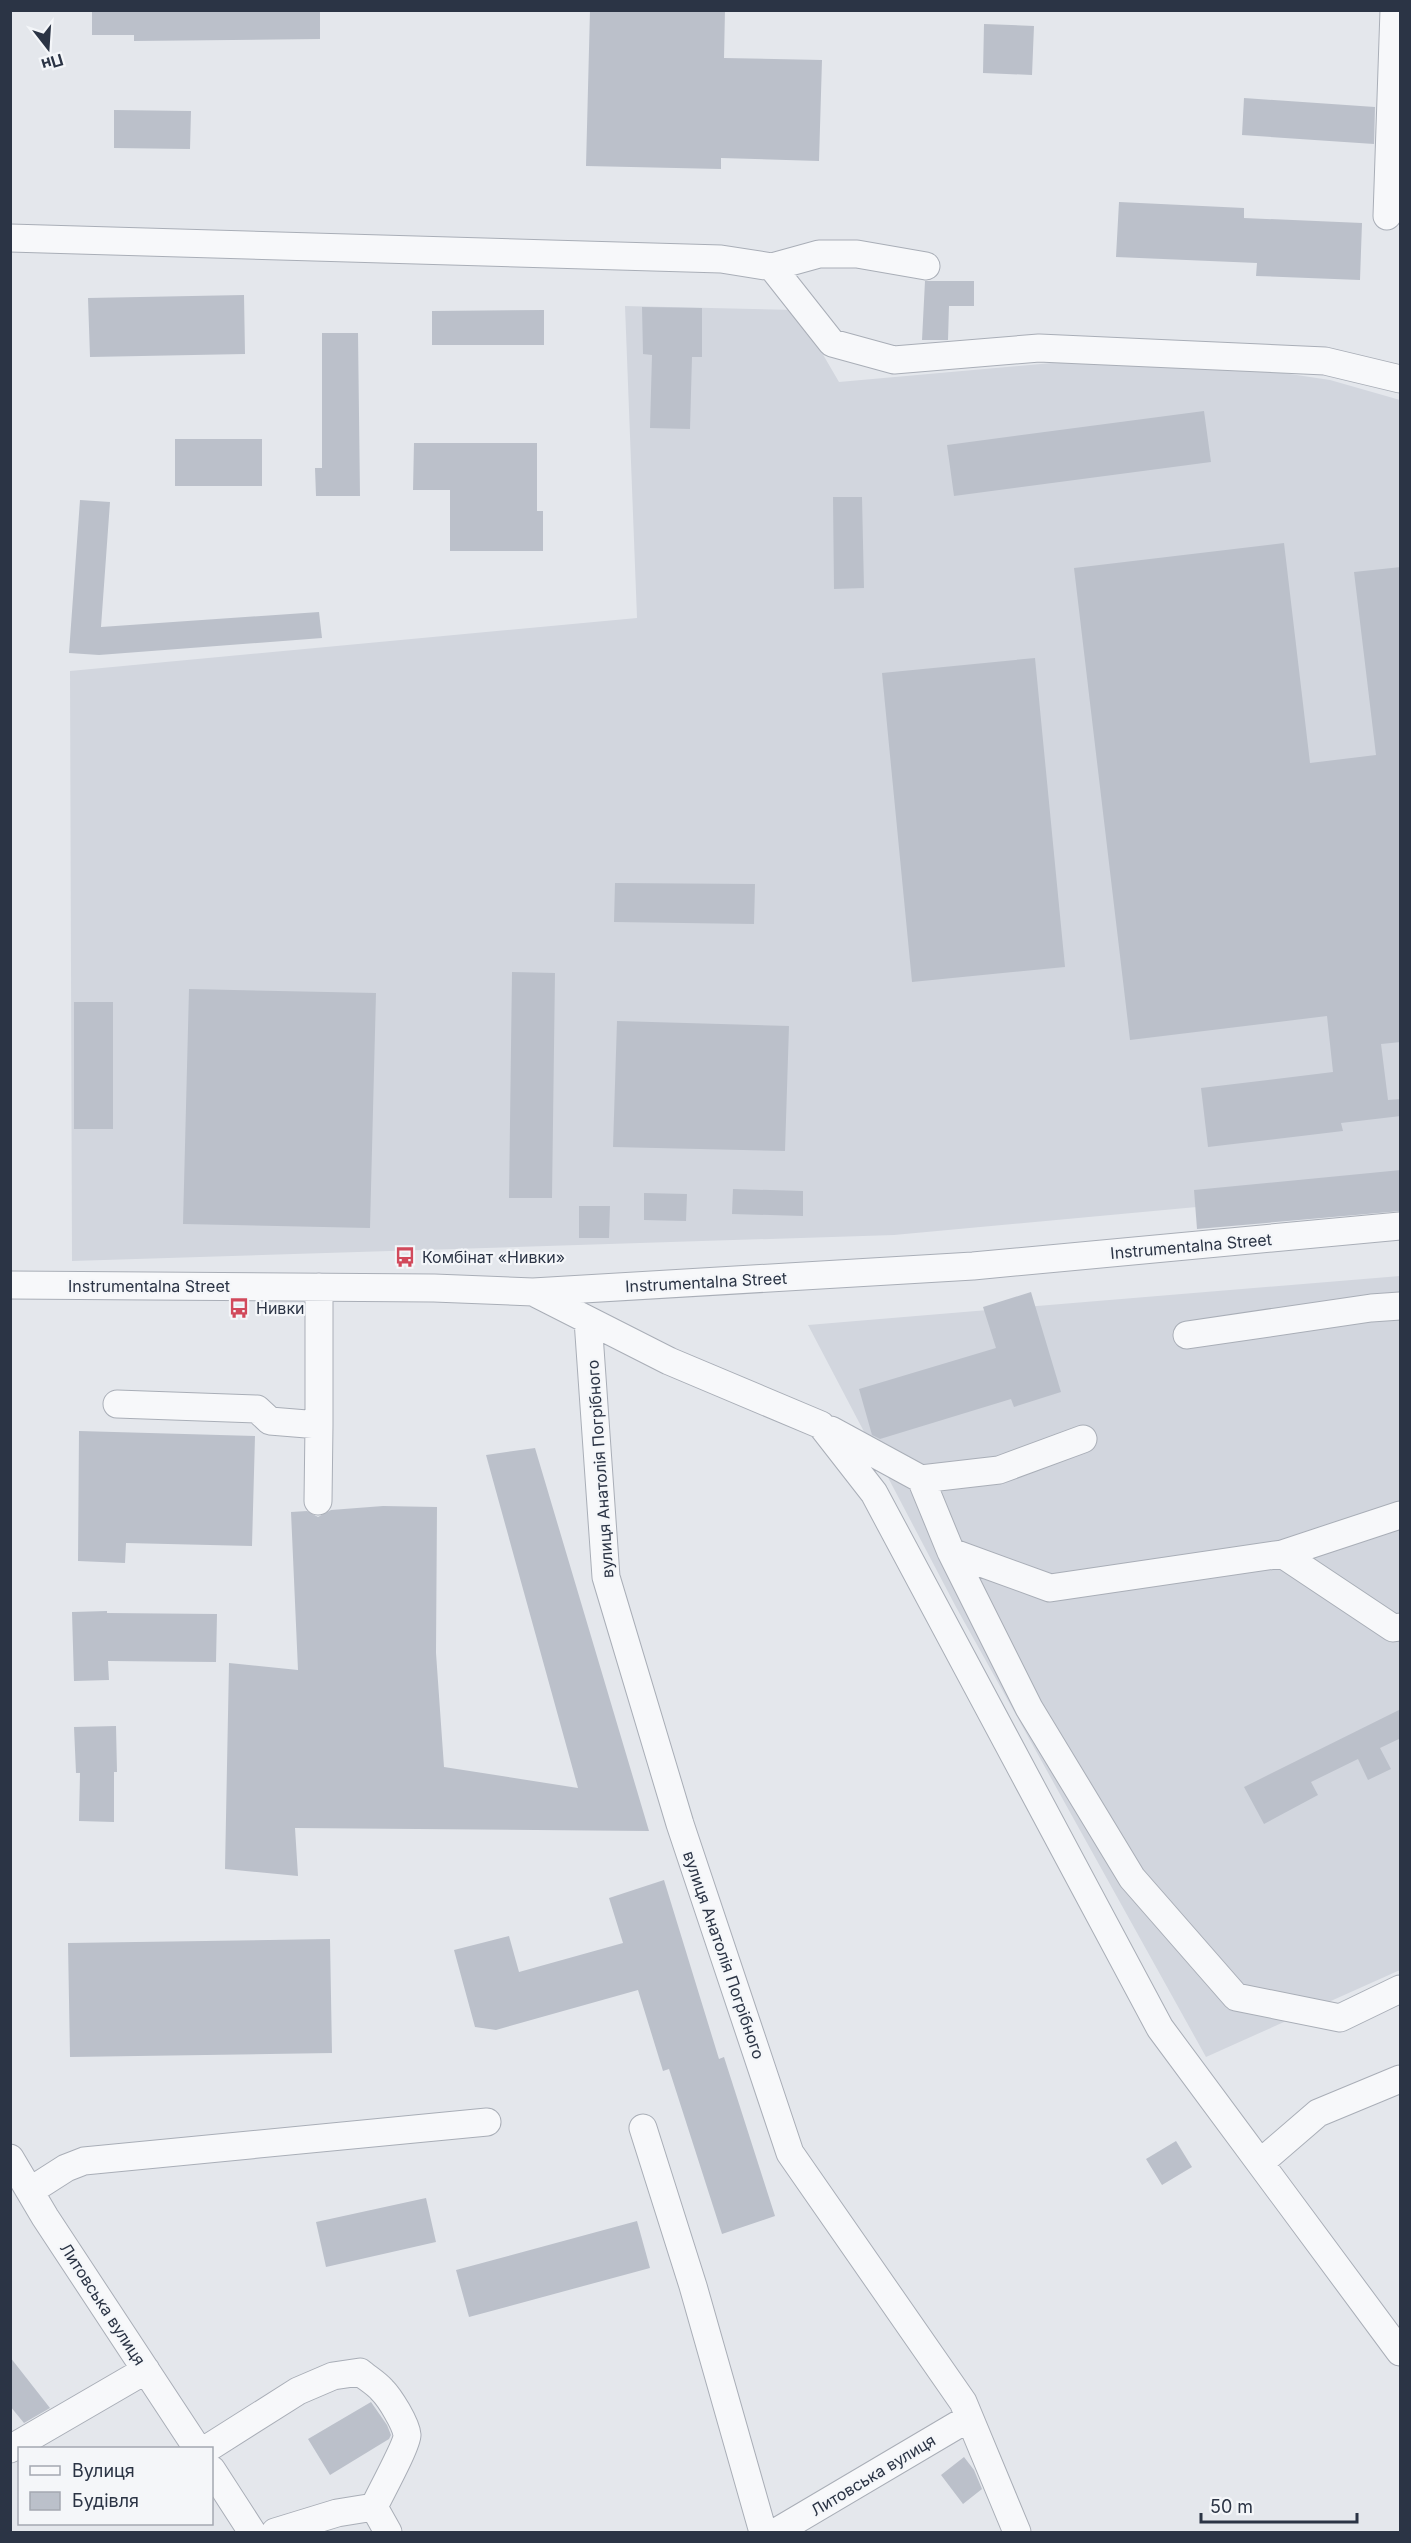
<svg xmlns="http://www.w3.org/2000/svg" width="1411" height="2543" font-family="Inter,sans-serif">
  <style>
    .built { fill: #d2d6de }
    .building { fill: #bbc0ca }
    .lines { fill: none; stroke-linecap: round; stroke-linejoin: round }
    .minor-casing { stroke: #a9aeb7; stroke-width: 29 }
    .minor { stroke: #f7f8fa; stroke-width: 27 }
    .labels { text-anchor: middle; stroke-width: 4.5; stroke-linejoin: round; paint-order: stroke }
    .street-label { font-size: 16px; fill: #2b3445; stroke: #f4f6f9 }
    .poi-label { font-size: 16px; fill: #2b3445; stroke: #f4f6f9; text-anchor: start }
  </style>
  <rect width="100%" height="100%" fill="#e4e7ec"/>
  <!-- built -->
  <path class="built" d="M625,306L797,310L839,382L1096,359L1251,368L1330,380L1400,400V1188L894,1235L72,1261L70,671L637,618Z
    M1400,1276V1970L1206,2057L956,1607L808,1325Z"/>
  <!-- building -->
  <path class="building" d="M92,10H320V39L134,41V35H92Z
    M590,10H725L724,58L822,60L819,161L721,158V169L586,166Z
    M984,24L1034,26L1032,75L983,73Z
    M1244,98L1375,107L1374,144L1242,135Z
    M114,110L191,111L190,149L114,148Z
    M1119,202L1244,208V218L1362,223L1360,280L1256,276L1257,263L1116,257Z
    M925,281H974V306H949L948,340H922Z
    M244,295L245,354L90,357L88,298Z
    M642,307L702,308V357H692L690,429L650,428L652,355L643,354Z
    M544,310V345H432V311Z
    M322,333H358L360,496H316L315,468H322Z
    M1204,411L1211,462L954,496L947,445Z
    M175,439H262V486H175Z
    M414,443H537V511H543V551H450V490H413Z
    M833,497H862L864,588L834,589Z
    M80,500L110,502L101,627L319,612L322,638L99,655L69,653Z
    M1284,543L1310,763L1376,755L1354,572L1401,567V1042L1381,1044L1388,1100L1401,1099V1116L1341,1123L1343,1131L1208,1147L1201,1088L1333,1072L1327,1016L1130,1040L1074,568Z
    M1035,658L1065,967L912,982L882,673Z
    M615,883L755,884L754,924L614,922Z
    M512,972L555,973L552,1198H509Z
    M189,989L376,993L370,1228L183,1224Z
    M74,1002H113V1129H74Z
    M617,1021L789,1026L785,1151L613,1147Z
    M1401,1170V1211L1197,1229L1194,1190Z
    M733,1189L803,1191V1216L732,1214Z
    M644,1193L687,1194L686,1221L644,1220Z
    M579,1206H610L609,1238H579Z
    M1031,1292L1061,1392L1014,1407L1011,1399L880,1439L872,1435L859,1389L996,1348L983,1307Z
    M79,1431L255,1436L252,1546L126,1543L125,1563L78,1561Z
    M535,1448L649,1831L295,1828L298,1876L225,1869L229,1663L298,1670L291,1512L307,1511L318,1517L331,1510L383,1506L437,1507L436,1653L444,1767L578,1788L486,1455Z
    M107,1611V1613L217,1614L216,1662L108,1661L109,1680L74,1681L72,1612Z
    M1401,1709V1738L1380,1748L1391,1769L1368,1780L1358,1759L1311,1782L1318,1795L1264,1824L1244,1787Z
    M116,1726L117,1772H114V1822L79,1821L80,1773H76L74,1727Z
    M664,1880L719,2059L724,2057L775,2216L722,2234L669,2069L663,2071L638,1990L496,2030L475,2027L454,1950L509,1936L519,1972L623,1943L609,1898Z
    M330,1939L332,2053L70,2057L68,1943Z
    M1176,2141L1192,2167L1162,2185L1146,2159Z
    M426,2198L436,2242L326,2267L316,2222Z
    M637,2221L650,2268L469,2317L456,2270Z
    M10,2357L50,2408L24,2423L10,2406Z
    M371,2402L387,2425L391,2435L389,2439L330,2475L308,2439Z
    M964,2457L974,2470L982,2489L963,2504L941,2475Z"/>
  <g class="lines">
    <!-- minor casing -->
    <g class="minor-casing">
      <path id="minor" d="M1387,216L1394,10
        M10,238L721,259L772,267L832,343L894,360L1039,348L1325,361L1400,379
        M772,267L819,254H857L926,266
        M10,1285L434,1288L533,1292L973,1266L1400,1226
        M533,1292L669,1361L821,1425L874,1493L1160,2028L1400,2352
        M588,1320L606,1577L680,1824L790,2153L963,2402L1017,2532
        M1187,1335L1371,1308L1400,1306
        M117,1404L257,1409L270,1421L319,1425V1287
        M831,1430L921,1479L951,1552
        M921,1479L999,1470L1083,1439
        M318,1501L319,1425
        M1282,1554L1400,1515
        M1400,1627L1393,1628L1282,1554L1050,1588L951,1552L1029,1708L1132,1878L1236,1997L1340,2018L1400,1989
        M643,2128L693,2286L763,2532
        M10,2158L45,2217L197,2448
        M1260,2163L1318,2113L1400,2079
        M30,2191L66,2168L84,2161L487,2122
        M208,2448L298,2391L333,2376L360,2372C367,2378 376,2383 382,2390C390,2398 406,2424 407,2435C407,2445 380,2494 374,2507
        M10,2449L146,2370
        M212,2470L252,2532
        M374,2507L388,2532
        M275,2532L337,2513L374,2507
        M776,2532L969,2418"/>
    </g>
    <!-- minor -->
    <use href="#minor" class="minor"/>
  </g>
  <!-- icons -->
  <defs>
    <g id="bus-bare" transform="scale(1.62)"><path d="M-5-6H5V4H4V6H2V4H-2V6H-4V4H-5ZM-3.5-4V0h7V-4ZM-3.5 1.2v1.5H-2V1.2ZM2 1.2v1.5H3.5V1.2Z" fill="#d1495b" stroke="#f4f6f9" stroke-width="2.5" paint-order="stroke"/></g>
  </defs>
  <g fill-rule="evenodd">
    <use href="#bus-bare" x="405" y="1257"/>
    <use href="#bus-bare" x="239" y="1308"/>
  </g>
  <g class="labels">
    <!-- street labels -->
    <g class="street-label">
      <text transform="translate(1191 1246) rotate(-5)" y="6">Instrumentalna Street</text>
      <text transform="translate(706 1282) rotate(-3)" y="6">Instrumentalna Street</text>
      <text x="149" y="1292">Instrumentalna Street</text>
      <text transform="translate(600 1469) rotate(-94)" y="6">вулиця Анатолія Погрібного</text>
      <text transform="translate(724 1955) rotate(71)" y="6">вулиця Анатолія Погрібного</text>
      <text transform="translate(103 2304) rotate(57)" y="6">Литовська вулиця</text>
      <text transform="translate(873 2475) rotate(-31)" y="6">Литовська вулиця</text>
    </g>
    <!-- poi labels -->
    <g class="poi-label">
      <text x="422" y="1263">Комбінат «Нивки»</text>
      <text x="256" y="1314">Нивки</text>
    </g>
  </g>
  <!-- border -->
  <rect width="1411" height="2543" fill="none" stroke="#2b3445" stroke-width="24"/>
  <!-- legend -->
  <rect x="18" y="2447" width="195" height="78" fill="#f4f6f9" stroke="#a4a8b1" stroke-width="1.5"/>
  <rect x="30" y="2466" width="30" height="9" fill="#f7f8fa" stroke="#a4a8b1" stroke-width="1.5"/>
  <text x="72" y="2477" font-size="18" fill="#2b3445">Вулиця</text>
  <rect x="30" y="2492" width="30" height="18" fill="#bbc0ca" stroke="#a4a8b1" stroke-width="1.5"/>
  <text x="72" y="2507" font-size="18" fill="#2b3445">Будівля</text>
  <!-- north arrow -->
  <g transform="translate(48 48) rotate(163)" stroke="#f4f6f9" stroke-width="4.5" paint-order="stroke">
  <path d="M0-4.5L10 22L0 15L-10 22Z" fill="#2b3445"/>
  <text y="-9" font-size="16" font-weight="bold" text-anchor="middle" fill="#2b3445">Пн</text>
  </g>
  <!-- scale -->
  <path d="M1201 2513v9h156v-9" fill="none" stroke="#2b3445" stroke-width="3"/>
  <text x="1210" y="2513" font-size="18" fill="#2b3445" stroke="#f4f6f9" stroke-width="4.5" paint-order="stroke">50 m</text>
</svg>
